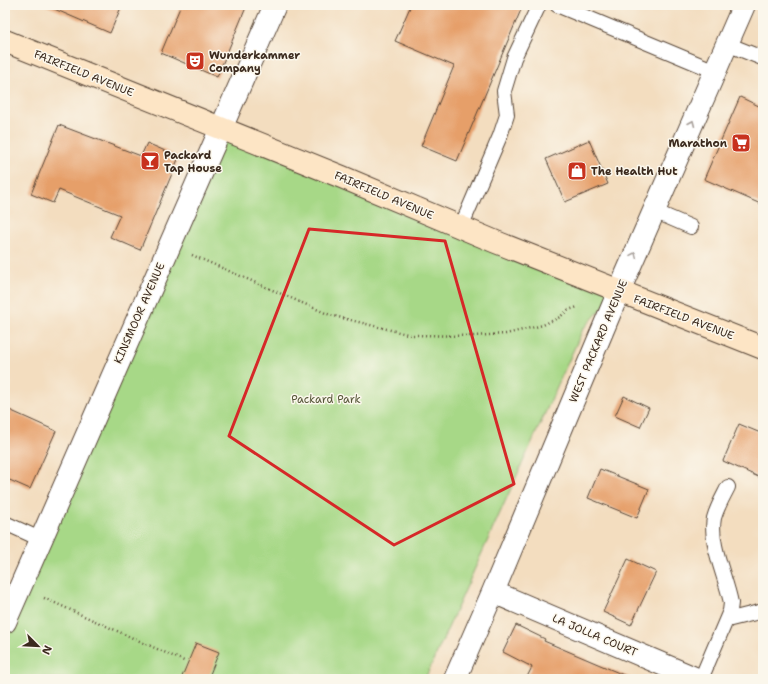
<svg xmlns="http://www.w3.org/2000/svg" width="768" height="684" font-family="'Shantell Sans',sans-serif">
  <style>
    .green { fill: #a7d887; stroke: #718152 }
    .building { fill: #e69f69 }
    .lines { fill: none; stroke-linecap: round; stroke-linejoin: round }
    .lane-casing { stroke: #574536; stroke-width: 16 }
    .street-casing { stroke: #574536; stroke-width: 24 }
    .secondary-casing { stroke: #574536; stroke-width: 24 }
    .path { stroke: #574536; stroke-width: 2.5; stroke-dasharray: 1 3; stroke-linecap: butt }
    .lane { stroke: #fff; stroke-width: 14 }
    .street { stroke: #fff; stroke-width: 22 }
    .secondary { stroke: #fde5c5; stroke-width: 22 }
    .oneway { stroke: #a79f9a }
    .marked { fill: none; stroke: #d62828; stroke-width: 3; stroke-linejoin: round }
    .labels { text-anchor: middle; stroke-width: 3; stroke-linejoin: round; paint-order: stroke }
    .poi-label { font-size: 11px; font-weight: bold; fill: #3b2a1e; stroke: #fbf7ec; text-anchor: start }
    .street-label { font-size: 11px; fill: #3b2a1e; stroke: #fbf7ec }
    .park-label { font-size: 11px; fill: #565638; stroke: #fbf7ec }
  </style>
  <rect width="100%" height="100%" fill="#fbf7ec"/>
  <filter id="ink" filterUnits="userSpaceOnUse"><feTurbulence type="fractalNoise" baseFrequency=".025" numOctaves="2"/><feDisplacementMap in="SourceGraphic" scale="8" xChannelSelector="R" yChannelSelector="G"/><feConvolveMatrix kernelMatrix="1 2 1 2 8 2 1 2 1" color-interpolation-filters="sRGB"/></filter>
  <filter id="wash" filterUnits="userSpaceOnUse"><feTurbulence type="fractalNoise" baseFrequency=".012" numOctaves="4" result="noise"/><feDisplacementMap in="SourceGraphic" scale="16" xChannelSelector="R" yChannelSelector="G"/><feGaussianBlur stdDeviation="0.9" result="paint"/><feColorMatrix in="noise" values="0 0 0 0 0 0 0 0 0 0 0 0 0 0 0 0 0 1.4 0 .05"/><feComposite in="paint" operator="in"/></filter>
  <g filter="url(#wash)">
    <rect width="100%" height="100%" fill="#f3ddbf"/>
    <!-- green -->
    <path class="green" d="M221,128L618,291L583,329L425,679H5V622Z"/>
    <g id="blocks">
      <!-- building -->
      <path class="building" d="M45,5H122L110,33Z
        M181,5H247L217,77L161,53Z
        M411,5H523L457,161L421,146L454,66L395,41Z
        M740,97L763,108V205L704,179Z
        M59,125L141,156L147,143L179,157L140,250L110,237L120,215L59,190L53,203L31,194Z
        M589,140L608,184L565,202L546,159Z
        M624,396L649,408L640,427L615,416Z
        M5,408L56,431L30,489L5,478Z
        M739,424L763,434V479L723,461Z
        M600,469L649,489L637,518L588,498Z
        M628,559L656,572L631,625L603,612Z
        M516,625L545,639L544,641L633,679H526L532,667L503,652Z
        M196,643L219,652L208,679H181Z"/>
    </g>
  </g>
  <g filter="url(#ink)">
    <use href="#blocks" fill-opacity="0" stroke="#574536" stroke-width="1"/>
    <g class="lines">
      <!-- lane casing -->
      <g class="lane-casing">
        <path id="lane" d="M557,5L715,71
          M727,44L762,58
          M654,211L691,227
          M461,227L500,136L507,115L504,91L514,58L539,5
          M5,523L40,539
          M727,620L759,612L763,613
          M701,679L730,611L731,603C726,577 709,544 714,518C717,507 723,497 728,487"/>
      </g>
      <!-- street casing -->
      <g class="street-casing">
        <path id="street" d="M493,592L697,679
          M5,622L275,5
          M455,679L493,592L619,291L744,5"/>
      </g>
      <!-- secondary casing -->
      <g class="secondary-casing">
        <path id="secondary" d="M5,41L342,177L496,242L763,348"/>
      </g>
      <!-- path -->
      <path class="path" d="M192,255L330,315L411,335L473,336L506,334L543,325L560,317L568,310L578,307
        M44,598L186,662"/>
      <!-- lane -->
      <use href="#lane" class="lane"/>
      <!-- street -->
      <use href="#street" class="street"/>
      <!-- secondary -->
      <use href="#secondary" class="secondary"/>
    </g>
    <!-- one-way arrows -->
    <defs><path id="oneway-chevron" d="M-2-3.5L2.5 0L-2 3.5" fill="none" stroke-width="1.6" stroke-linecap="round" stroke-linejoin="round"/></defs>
    <g class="oneway">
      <use href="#oneway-chevron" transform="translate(692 123) rotate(-67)"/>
      <use href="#oneway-chevron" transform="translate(634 255) rotate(-66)"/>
    </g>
  </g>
  <!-- marked area -->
  <path class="marked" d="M309,229L445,241L514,484L394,545L229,436Z"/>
  <!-- icons -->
  <defs>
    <g id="theatre-square" transform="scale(1)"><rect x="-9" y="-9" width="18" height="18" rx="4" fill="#c8321e" stroke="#fbf7ec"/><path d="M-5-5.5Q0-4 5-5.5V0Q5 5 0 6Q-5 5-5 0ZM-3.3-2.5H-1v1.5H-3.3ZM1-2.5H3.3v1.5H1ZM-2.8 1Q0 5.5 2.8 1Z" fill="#fff"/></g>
    <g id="supermarket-square" transform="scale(1)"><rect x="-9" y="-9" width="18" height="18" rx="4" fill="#c8321e" stroke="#fbf7ec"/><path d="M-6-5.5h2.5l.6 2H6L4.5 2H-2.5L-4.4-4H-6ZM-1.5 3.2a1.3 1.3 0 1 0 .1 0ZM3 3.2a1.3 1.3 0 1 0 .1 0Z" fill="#fff"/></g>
    <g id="bar-square" transform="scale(1)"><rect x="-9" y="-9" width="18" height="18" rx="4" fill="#c8321e" stroke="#fbf7ec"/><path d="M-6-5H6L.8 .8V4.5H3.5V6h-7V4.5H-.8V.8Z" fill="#fff"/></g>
    <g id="shop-square" transform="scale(1)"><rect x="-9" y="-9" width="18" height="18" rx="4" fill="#c8321e" stroke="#fbf7ec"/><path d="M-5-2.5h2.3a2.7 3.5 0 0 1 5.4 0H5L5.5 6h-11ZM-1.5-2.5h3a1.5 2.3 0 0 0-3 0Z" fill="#fff"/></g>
  </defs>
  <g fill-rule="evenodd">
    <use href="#theatre-square" x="195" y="61"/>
    <use href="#supermarket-square" x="741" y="143"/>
    <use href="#bar-square" x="150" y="161"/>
    <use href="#shop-square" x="577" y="171"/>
  </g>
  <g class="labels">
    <!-- poi labels -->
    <g class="poi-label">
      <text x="209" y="59">Wunderkammer<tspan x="209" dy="13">Company</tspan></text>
      <text x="727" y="147" text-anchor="end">Marathon</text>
      <text x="164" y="159">Packard<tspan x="164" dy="13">Tap House</tspan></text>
      <text x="591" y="175">The Health Hut</text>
    </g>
    <!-- street labels -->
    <g class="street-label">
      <text transform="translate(84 73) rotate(22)" y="4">FAIRFIELD AVENUE</text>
      <text transform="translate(384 195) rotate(23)" y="4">FAIRFIELD AVENUE</text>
      <text transform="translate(139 313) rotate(-66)" y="4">KINSMOOR AVENUE</text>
      <text transform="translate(684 317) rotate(21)" y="4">FAIRFIELD AVENUE</text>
      <text transform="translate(598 341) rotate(-67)" y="4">WEST PACKARD AVENUE</text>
      <text transform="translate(595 635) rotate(23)" y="4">LA JOLLA COURT</text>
    </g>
    <!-- park labels -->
    <g class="park-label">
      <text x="326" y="403">Packard Park</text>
    </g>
  </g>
  <!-- margin -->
  <rect width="768" height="684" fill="none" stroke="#fbf7ec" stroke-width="20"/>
  <!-- north arrow -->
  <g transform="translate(38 646) rotate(114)" stroke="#fbf7ec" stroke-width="3" paint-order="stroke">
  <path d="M0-3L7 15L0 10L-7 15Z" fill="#3b2a1e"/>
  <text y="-6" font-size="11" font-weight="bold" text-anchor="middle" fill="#3b2a1e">N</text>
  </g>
</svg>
